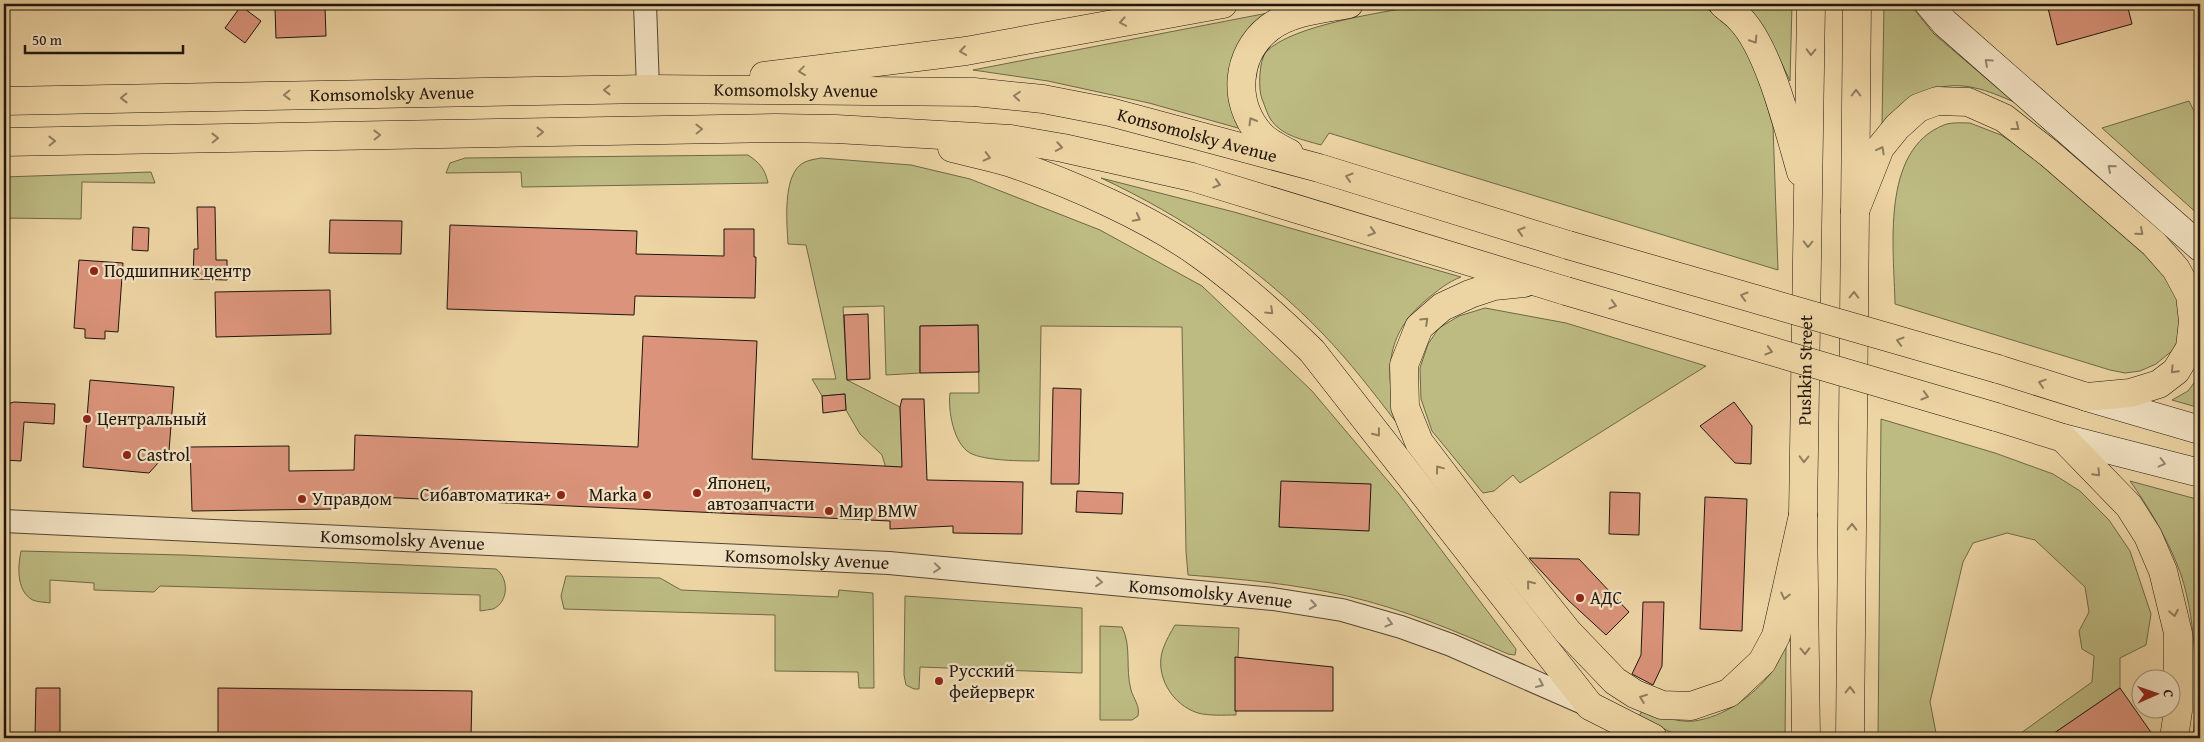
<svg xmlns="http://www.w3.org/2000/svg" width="2204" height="742" font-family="'Gentium Book Plus',serif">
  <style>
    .green { fill: #bdbb82; stroke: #6e6848 }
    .building { fill: #db947b; stroke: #1f150f }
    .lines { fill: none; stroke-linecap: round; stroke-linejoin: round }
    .street-casing { stroke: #524534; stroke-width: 24 }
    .secondary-casing { stroke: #1f150f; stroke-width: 29 }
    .primary-casing { stroke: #1f150f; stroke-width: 29 }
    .street { stroke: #f3e3c3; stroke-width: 22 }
    .secondary { stroke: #f3e3c3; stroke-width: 28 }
    .primary { stroke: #edd4a3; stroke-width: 28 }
    .primary-bridge-casing { stroke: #1f150f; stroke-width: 29; stroke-linecap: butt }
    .primary-bridge { stroke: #edd4a3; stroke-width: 28 }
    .oneway { stroke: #907e60 }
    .oneway2 { stroke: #948672 }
    .poi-dot { fill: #8f2418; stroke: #f3e3c3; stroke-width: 2 }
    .labels { text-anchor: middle; stroke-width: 4.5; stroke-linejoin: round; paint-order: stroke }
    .street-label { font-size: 18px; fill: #1f150f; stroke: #f3e3c3 }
    .poi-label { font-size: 18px; fill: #1f150f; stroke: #f3e3c3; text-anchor: start }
  </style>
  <rect width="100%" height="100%" fill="#edd4a3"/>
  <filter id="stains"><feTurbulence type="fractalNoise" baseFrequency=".004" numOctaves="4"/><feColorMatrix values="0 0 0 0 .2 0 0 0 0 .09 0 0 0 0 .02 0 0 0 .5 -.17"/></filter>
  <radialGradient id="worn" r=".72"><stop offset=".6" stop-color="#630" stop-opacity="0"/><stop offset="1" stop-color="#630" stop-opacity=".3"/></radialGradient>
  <!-- green -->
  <path class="green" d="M1430,4H1700L1733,27L1755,66L1773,126L1778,270L1329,133L1321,145C1304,140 1282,136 1271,120C1267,114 1265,106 1262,99C1258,90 1259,60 1266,52C1292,24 1391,11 1430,4Z
    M1744,4H1792L1790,81L1777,53Z
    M1884,4H1910L1934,34L2014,102C1989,91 1960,79 1932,90C1920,95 1894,118 1882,126Z
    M1273,12L1255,26L1245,130L1149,103L1048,81L973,70Z
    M2189,101L2200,123V216L2102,128Z
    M1970,123L2001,135L2042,162L2121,231L2160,270L2182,298L2185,326L2173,350L2156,364L2140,371L2125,373L2110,370L1895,304C1894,249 1880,150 1944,125C1951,122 1962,123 1970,123Z
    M748,155C760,163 765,169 768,183L522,187L521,172L446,173L450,163L465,158Z
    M821,158L911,165L970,179L1100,230L1202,286L1312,391L1399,494L1516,649L1515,655L1508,654C1456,631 1403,609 1347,596C1295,584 1241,579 1188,575L1186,551L1182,327L1041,326L1039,461C1022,461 985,461 970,453C953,443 948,410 950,393H979L978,325L920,326V373L886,375L884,306L843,307L847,380L900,407L904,510L888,475L882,455L860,434L846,410L845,394L822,396L812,379H836L806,245L788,244C787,224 782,175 803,163C808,160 816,159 821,158Z
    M151,172L155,183L82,182L81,219L4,218V177Z
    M1101,178L1234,212L1461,277C1448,282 1438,290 1426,300C1384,336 1386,372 1396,422C1373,392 1350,362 1324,335C1261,269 1183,216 1101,178Z
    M1485,308L1566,323L1706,366L1520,483L1513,475L1494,491L1483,493L1432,431L1421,399L1420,368L1428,344L1439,328L1459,316Z
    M2200,375V408L2172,400L2188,391Z
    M1881,419L1995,453L2053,474L2080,491L2109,520L2130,551L2151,614L2146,645L2120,658V688L2047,738H2014L2092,682L2094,656L2082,649L2079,631L2089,612L2085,587L2035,540L2007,533L1973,543L1963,562L1930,702L1937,738H1878Z
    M2130,481L2200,500V738H2193C2198,687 2197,612 2177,564C2165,535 2148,506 2130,481Z
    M21,551L183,555L496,569C509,578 509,602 493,609C489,610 484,610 480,611V595L160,586L154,592L94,590V583L50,580V603C44,602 35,602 31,599C16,589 18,566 21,551Z
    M566,576L660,578L681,590L838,597L839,590L873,593L874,688H859L858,672L775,671V615L564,609L561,596Z
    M905,596L1082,608V673L920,667L919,689H914L906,685L904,675Z
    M1175,625L1239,628L1236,715C1224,715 1209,716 1198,713C1172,705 1154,675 1163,649C1166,640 1171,632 1175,625Z
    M1100,626L1122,627C1132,647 1125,668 1131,690C1134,700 1140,705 1138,716L1132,720H1100Z
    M1786,646L1785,738H1682L1639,716L1642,711C1658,715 1678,723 1694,721C1724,717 1753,696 1771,673C1777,665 1781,654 1786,646Z"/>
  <!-- building -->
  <path class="building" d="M2047,4H2127L2132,24L2057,45Z
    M241,6L261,21L245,43L225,28Z
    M325,7L326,36L276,38L275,9Z
    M197,207H215L216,260H227V280L193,279L194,249H198Z
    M330,220L402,221L401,254L329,253Z
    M450,225L637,231L636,254L724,256V229H754V257H756L755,298L635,296L634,315L447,309Z
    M133,227L149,228L148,251L132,250Z
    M79,260L123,263L118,332L105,331V339L85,338V329L74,328Z
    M330,290L331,334L216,337L215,292Z
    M868,314L870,379L847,380L844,315Z
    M978,325L979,372L920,373V326Z
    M643,336L757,341L752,459L902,467L900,407L902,399H924L927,480L1023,482L1022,534L953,533V526L890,529V521L336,495V509L192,511L190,447L289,446V471L354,470L355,435L638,447Z
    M90,380L174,387L169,451L149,473L83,467Z
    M1053,388L1081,389L1079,484H1051Z
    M845,394L846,410L823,413L822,396Z
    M14,402L55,404L54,424L24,422L21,461L4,460V405Z
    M1734,402L1752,426L1751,464L1735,463L1700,426Z
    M1281,481L1371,484L1369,531L1279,527Z
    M1077,491L1123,493L1122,514L1076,512Z
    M1610,492L1640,493L1639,535L1609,534Z
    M1705,497L1747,499L1742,631L1700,629Z
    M1529,558L1579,559L1629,612L1606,635L1568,600Z
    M1643,602H1664L1662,666L1653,685L1632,674L1641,655Z
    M1235,657L1333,667V711H1235Z
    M36,688H60V738H35Z
    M218,688L472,691L471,738H218Z
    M2120,688L2155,738H2047Z"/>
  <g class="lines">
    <!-- street casing -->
    <g class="street-casing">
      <g id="street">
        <path d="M645,4L648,89"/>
        <path id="s1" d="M4,521L889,563L1273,599L1342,610L1401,627L1451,645L1590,706"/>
      </g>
    </g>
    <!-- secondary casing -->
    <g class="secondary-casing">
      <path id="secondary" d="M1929,4L1945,23L2200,247
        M2087,397L2200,430
        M2063,438L2200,473"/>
    </g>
    <!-- primary casing -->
    <g class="primary-casing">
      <g id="primary">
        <path d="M1723,4C1728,9 1735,13 1740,19C1769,48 1789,131 1801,172"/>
        <path d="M764,76L966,51L1223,4"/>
        <path id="s2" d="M4,101L648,89L974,92L1043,99L1110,112L1319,168L1568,245"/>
        <path d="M4,142L775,128L836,129L1011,139L1063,148L1192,177L1566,291"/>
        <path d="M952,148C971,153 992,157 1011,163C1072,184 1150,218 1202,256C1242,285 1277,317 1312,351L1590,706L1653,738"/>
        <path d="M1289,153C1279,148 1267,142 1260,134C1232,102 1236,54 1269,28C1291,11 1323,9 1349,4"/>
        <path d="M1855,211L1880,148L1897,127L1918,108L1937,101L1968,102L2004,118L2050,154L2154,244L2176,269L2190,295L2193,321L2190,348L2176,371L2159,384L2130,393L2087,397L1998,369"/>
        <path d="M1524,283L1494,286L1470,294L1442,307L1419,327L1404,365L1405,407L1419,442L1480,522L1568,632L1615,681L1635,694L1662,705L1691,706L1729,693L1762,662L1776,636L1803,515"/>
        <path d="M1996,417L2063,438L2129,506L2148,536L2163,571L2178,633V711L2174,738"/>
        <path id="s3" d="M1806,738L1803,515L1811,4"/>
        <path d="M1850,738L1857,4"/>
      </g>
    </g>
    <!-- street -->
    <use href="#street" class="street"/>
    <!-- secondary -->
    <use href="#secondary" class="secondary"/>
    <!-- primary -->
    <use href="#primary" class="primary"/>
    <!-- primary-bridge casing -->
    <g class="primary-bridge-casing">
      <path id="primary-bridge" d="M1568,245L1998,369
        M1566,291L1996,417"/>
    </g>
    <!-- primary-bridge -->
    <use href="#primary-bridge" class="primary-bridge"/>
  </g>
  <!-- one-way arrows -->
  <defs><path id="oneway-chevron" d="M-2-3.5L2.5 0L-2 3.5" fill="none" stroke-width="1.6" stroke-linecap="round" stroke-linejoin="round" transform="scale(1.25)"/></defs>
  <g class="oneway">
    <use href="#oneway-chevron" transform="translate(1123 22) rotate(170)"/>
    <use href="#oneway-chevron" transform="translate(1754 40) rotate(57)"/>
    <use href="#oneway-chevron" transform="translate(963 51) rotate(172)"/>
    <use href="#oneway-chevron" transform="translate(1811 52) rotate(91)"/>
    <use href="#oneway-chevron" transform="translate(802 71) rotate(173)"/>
    <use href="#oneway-chevron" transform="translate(607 90) rotate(179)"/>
    <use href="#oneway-chevron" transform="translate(1856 93) rotate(-90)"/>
    <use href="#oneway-chevron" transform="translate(287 95) rotate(179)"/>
    <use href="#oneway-chevron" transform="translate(1017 96) rotate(-175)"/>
    <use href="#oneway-chevron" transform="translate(124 98) rotate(179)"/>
    <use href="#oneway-chevron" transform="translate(1252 121) rotate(-120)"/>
    <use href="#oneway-chevron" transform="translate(2016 127) rotate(38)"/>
    <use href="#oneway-chevron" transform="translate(699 129) rotate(-1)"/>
    <use href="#oneway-chevron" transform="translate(540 132) rotate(-1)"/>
    <use href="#oneway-chevron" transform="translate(377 135) rotate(-1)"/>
    <use href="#oneway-chevron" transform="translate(215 138) rotate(-1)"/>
    <use href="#oneway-chevron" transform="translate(52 141) rotate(-1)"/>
    <use href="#oneway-chevron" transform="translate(1059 147) rotate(10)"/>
    <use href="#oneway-chevron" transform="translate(1881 150) rotate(-62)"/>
    <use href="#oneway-chevron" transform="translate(987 157) rotate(14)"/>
    <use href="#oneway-chevron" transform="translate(1349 177) rotate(-163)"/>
    <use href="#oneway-chevron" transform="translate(1217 184) rotate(17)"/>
    <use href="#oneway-chevron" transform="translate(1137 218) rotate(28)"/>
    <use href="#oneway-chevron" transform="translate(1521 231) rotate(-163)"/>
    <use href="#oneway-chevron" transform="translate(1372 232) rotate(17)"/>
    <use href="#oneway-chevron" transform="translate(2140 232) rotate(41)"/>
    <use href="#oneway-chevron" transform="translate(1808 244) rotate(91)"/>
    <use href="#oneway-chevron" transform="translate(1854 295) rotate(-89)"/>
    <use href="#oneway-chevron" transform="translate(1744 296) rotate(-164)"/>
    <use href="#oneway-chevron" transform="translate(1613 305) rotate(16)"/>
    <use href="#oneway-chevron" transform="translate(1270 311) rotate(44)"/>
    <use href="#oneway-chevron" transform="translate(1425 321) rotate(-43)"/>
    <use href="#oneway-chevron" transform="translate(1900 341) rotate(-164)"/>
    <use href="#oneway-chevron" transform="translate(1769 351) rotate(16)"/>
    <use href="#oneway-chevron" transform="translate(2174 370) rotate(134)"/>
    <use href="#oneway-chevron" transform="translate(2042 383) rotate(-162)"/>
    <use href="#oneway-chevron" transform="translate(1925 396) rotate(16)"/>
    <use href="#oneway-chevron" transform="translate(1377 433) rotate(52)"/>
    <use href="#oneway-chevron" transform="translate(1804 459) rotate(91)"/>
    <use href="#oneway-chevron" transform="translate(1439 469) rotate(-127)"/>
    <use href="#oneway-chevron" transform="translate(2097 473) rotate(46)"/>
    <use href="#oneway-chevron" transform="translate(1852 527) rotate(-89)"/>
    <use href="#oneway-chevron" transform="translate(1530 584) rotate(-129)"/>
    <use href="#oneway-chevron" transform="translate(1785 596) rotate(103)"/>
    <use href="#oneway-chevron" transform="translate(2174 613) rotate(79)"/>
    <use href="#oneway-chevron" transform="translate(1805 651) rotate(89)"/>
    <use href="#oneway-chevron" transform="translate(1850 690) rotate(-89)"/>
    <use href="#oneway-chevron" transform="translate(1643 698) rotate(-159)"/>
  </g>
  <g class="oneway2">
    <use href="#oneway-chevron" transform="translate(1988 62) rotate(-138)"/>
    <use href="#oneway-chevron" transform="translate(2111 168) rotate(-139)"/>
    <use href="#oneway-chevron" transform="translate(2162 463) rotate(14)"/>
    <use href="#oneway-chevron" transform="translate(937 568) rotate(5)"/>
    <use href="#oneway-chevron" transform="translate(1099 582) rotate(5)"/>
    <use href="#oneway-chevron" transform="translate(1313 605) rotate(9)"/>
    <use href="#oneway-chevron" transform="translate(1389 623) rotate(16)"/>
    <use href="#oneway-chevron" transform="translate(1540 684) rotate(24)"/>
  </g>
  <!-- markers -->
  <g class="poi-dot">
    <circle cx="94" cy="271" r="5"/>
    <circle cx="87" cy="419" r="5"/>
    <circle cx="127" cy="455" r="5"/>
    <circle cx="697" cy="493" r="5"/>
    <circle cx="561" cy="495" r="5"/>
    <circle cx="647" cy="495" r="5"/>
    <circle cx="302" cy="499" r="5"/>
    <circle cx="829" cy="511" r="5"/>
    <circle cx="1580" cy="598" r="5"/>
    <circle cx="939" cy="681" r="5"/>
  </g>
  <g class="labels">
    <!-- street labels -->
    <g class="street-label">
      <text dy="6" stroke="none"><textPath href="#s2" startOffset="792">Komsomolsky Avenue</textPath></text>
      <text dy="6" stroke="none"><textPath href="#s2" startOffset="388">Komsomolsky Avenue</textPath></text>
      <text dy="6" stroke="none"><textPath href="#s2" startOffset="1198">Komsomolsky Avenue</textPath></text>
      <text dy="6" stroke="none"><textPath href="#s3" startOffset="368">Pushkin Street</textPath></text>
      <text dy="6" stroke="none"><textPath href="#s1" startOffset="399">Komsomolsky Avenue</textPath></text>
      <text dy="6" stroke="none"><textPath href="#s1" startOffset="804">Komsomolsky Avenue</textPath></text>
      <text dy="6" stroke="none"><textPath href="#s1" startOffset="1209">Komsomolsky Avenue</textPath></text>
    </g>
    <!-- poi labels -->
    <g class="poi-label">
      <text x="104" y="277">Подшипник центр</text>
      <text x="97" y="425">Центральный</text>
      <text x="137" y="461">Castrol</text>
      <text x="707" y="489">Японец,<tspan x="707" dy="21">автозапчасти</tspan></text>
      <text x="551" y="501" text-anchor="end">Сибавтоматика+</text>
      <text x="637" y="501" text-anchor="end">Marka</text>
      <text x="312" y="505">Управдом</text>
      <text x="839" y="517">Мир BMW</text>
      <text x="1590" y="604">АДС</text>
      <text x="949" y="677">Русский<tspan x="949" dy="21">фейерверк</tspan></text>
    </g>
  </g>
  <!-- margin -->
  <rect width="2204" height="742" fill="none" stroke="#edd4a3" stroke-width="20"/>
  <rect x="5" y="5" width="2194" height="732" fill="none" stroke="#1f150f" stroke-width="2.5"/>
  <rect x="10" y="10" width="2184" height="722" fill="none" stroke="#1f150f"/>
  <!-- north arrow -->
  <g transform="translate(2156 694) rotate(88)"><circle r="24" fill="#f3e3c3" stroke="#9e917b"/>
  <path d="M0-4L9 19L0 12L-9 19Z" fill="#8f2418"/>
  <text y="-8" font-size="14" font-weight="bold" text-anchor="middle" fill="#1f150f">С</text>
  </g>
  <!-- scale -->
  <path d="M25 45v8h158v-8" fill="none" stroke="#1f150f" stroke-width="2.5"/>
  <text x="32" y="45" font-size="15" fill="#1f150f" stroke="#f3e3c3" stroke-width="4" paint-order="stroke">50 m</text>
  <rect width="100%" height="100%" filter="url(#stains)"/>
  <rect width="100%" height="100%" fill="url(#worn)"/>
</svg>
